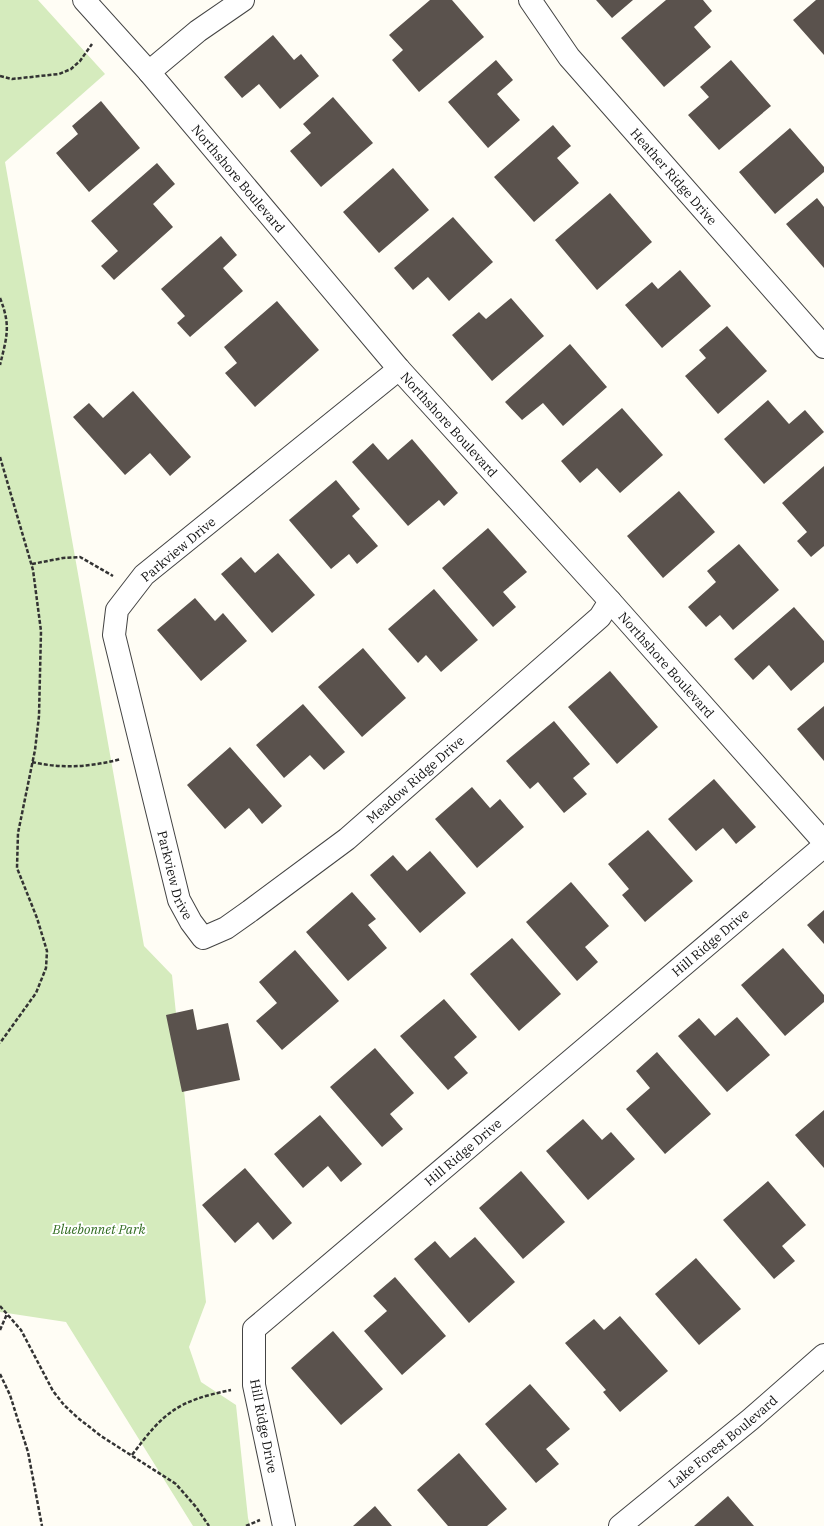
<svg xmlns="http://www.w3.org/2000/svg" width="824" height="1526" font-family="'IBM Plex Serif',serif">
  <style>
    .green { fill: #d5ebbd }
    .building { fill: #5a524d }
    .lines { fill: none; stroke-linecap: round; stroke-linejoin: round }
    .minor-casing { stroke: #444; stroke-width: 24 }
    .path { stroke: #333; stroke-width: 2.5; stroke-dasharray: 4 2; stroke-linecap: butt }
    .minor { stroke: #fff; stroke-width: 22 }
    .labels { text-anchor: middle; stroke-width: 4; stroke-linejoin: round; paint-order: stroke }
    .street-label { font-size: 13px; fill: #111; stroke: #fff }
    .park-label { font-size: 13px; font-style: italic; fill: #2f6b1f; stroke: #fff }
  </style>
  <rect width="100%" height="100%" fill="#fffdf5"/>
  <!-- green -->
  <path class="green" d="M0,0H38L105,74L5,162L144,946L172,975L206,1302L189,1347L201,1382L236,1405L248,1518L250,1526H193L66,1322L0,1312Z"/>
  <!-- building -->
  <path class="building" d="M430,0H452L484,37L419,92L392,60L403,50L389,35Z
    M596,0H633L612,18Z
    M666,0H703L712,11L694,27L711,47L664,87L621,38Z
    M816,0H824V55L793,20Z
    M273,35L294,60L301,54L319,76L280,109L259,84L242,98L224,77Z
    M496,60L513,80L497,94L520,120L488,148L448,102Z
    M731,60L771,106L719,150L688,115L709,97L700,87Z
    M333,97L373,143L321,187L290,151L311,133L303,124Z
    M101,101L140,148L89,192L56,153L78,134L72,126Z
    M553,125L571,146L557,158L579,183L534,222L494,177Z
    M790,128L824,167V172L775,214L739,172Z
    M157,163L175,184L153,204L173,227L114,280L101,266L118,251L91,221Z
    M393,168L429,210L379,253L343,212Z
    M610,193L652,242L597,290L555,240Z
    M817,198L824,207V268L786,224Z
    M453,217L493,262L449,301L428,277L413,290L394,268Z
    M221,236L237,255L223,268L243,291L190,337L177,323L185,316L161,289Z
    M680,270L711,306L662,348L625,305L652,282L658,289Z
    M511,298L544,336L492,381L452,335L479,312L486,319Z
    M277,301L319,350L255,407L225,373L237,363L224,347Z
    M727,326L767,371L718,414L685,376L706,358L699,350Z
    M570,344L607,387L563,426L543,403L522,420L505,402Z
    M133,391L191,457L170,476L150,453L125,475L73,417L89,403L103,418Z
    M768,400L789,424L805,410L824,432L764,484L724,439Z
    M622,408L663,455L620,493L597,468L580,483L561,461Z
    M412,439L458,493L444,506L439,500L408,526L352,462L373,443L388,460Z
    M824,466V546L811,557L797,541L807,532L782,503Z
    M336,480L360,509L352,516L378,546L357,564L349,554L331,569L289,520Z
    M679,491L715,532L663,578L627,536Z
    M488,528L527,572L503,592L516,607L493,627L442,568Z
    M739,544L779,590L733,630L720,615L706,627L688,607L716,582L707,571Z
    M278,553L315,595L272,633L221,574L241,557L255,573Z
    M434,589L478,640L441,672L426,655L418,663L388,629Z
    M195,598L215,621L223,613L247,641L201,681L157,630Z
    M794,607L824,641V662L791,691L769,665L753,680L734,659Z
    M363,648L406,698L362,737L318,687Z
    M610,671L658,727L617,764L568,707Z
    M303,704L345,752L324,770L310,755L284,778L256,745Z
    M824,706V761L797,729Z
    M554,721L590,764L573,778L587,794L564,813L538,782L530,789L506,761Z
    M230,747L282,806L262,824L249,808L225,829L187,785Z
    M714,779L756,827L736,844L723,828L696,851L668,819Z
    M472,787L490,808L500,799L524,827L477,868L435,819Z
    M648,830L693,881L645,922L622,895L629,889L608,864Z
    M430,851L466,893L420,933L370,875L393,855L407,871Z
    M571,882L609,926L585,947L598,962L577,981L526,922Z
    M352,892L376,919L368,925L387,948L348,981L306,932Z
    M824,910V944L807,925Z
    M512,938L561,994L519,1031L470,974Z
    M783,948L824,995V1002L785,1036L741,985Z
    M295,950L339,1001L282,1050L256,1021L277,1003L259,982Z
    M444,999L477,1037L454,1057L468,1073L448,1090L400,1036Z
    M193,1009L197,1030L228,1023L240,1080L182,1092L166,1015Z
    M737,1017L770,1055L727,1092L678,1036L699,1018L715,1036Z
    M375,1048L414,1093L390,1114L403,1129L382,1147L330,1087Z
    M657,1052L711,1114L665,1154L626,1109L650,1088L636,1071Z
    M824,1110V1168L795,1135Z
    M320,1115L362,1164L341,1182L328,1166L303,1188L274,1154Z
    M583,1119L602,1140L611,1132L635,1159L588,1200L546,1151Z
    M245,1168L292,1223L273,1240L258,1222L235,1243L202,1205Z
    M521,1171L565,1222L523,1259L479,1208Z
    M768,1181L806,1225L782,1246L795,1261L774,1279L723,1220Z
    M475,1237L515,1282L469,1323L414,1259L435,1241L450,1258Z
    M696,1258L741,1309L699,1345L655,1294Z
    M395,1277L446,1336L402,1375L364,1331L387,1311L373,1296Z
    M620,1316L668,1371L620,1412L603,1392L606,1390L565,1343L594,1319L604,1330Z
    M333,1331L383,1389L341,1425L291,1368Z
    M530,1384L570,1429L546,1449L559,1464L536,1483L485,1424Z
    M459,1453L507,1509L487,1526H448L417,1490Z
    M728,1496L754,1526H694Z
    M375,1506L392,1526H353Z"/>
  <g class="lines">
    <!-- minor casing -->
    <g class="minor-casing">
      <g id="minor">
        <path id="s1" d="M84,0L149,72L399,369L610,601L824,842"/>
        <path id="s2" d="M530,0L569,57L824,347"/>
        <path d="M149,72L198,31L243,0"/>
        <path id="s3" d="M399,369L144,575L117,610L114,635L179,900L191,922L203,938L226,928L250,911L347,839L600,617L610,601"/>
        <path id="s4" d="M284,1526L254,1385V1329L824,846"/>
        <path id="s5" d="M620,1526L751,1419L824,1355"/>
      </g>
    </g>
    <!-- path -->
    <path class="path" d="M0,76L12,79L59,74L71,69L80,61L92,44
      M0,298C11,326 7,336 0,365
      M0,457L33,570L41,631L39,716L35,750L18,833L17,868L37,918L47,951L46,968L36,993L0,1043
      M32,564L63,558L80,557L113,576
      M32,762C62,769 91,767 121,759
      M0,1306L21,1330L53,1391L64,1405L78,1418L101,1436L176,1484L196,1507L209,1526
      M0,1330L7,1314
      M0,1374L10,1395L28,1452L42,1526
      M132,1455C164,1412 177,1401 231,1390
      M246,1526L260,1520"/>
    <!-- minor -->
    <use href="#minor" class="minor"/>
  </g>
  <g class="labels">
    <!-- street labels -->
    <g class="street-label">
      <text dy="5" stroke="none"><textPath href="#s2" startOffset="228">Heather Ridge Drive</textPath></text>
      <text dy="5" stroke="none"><textPath href="#s1" startOffset="236">Northshore Boulevard</textPath></text>
      <text dy="5" stroke="none"><textPath href="#s1" startOffset="560">Northshore Boulevard</textPath></text>
      <text transform="translate(178 549) rotate(-40)" y="5">Parkview Drive</text>
      <text dy="5" stroke="none"><textPath href="#s1" startOffset="884">Northshore Boulevard</textPath></text>
      <text dy="5" stroke="none"><textPath href="#s3" startOffset="981">Meadow Ridge Drive</textPath></text>
      <text dy="5" stroke="none"><textPath href="#s3" startOffset="645">Parkview Drive</textPath></text>
      <text dy="5" stroke="none"><textPath href="#s4" startOffset="798">Hill Ridge Drive</textPath></text>
      <text dy="5" stroke="none"><textPath href="#s4" startOffset="474">Hill Ridge Drive</textPath></text>
      <text transform="translate(264 1426) rotate(79)" y="5">Hill Ridge Drive</text>
      <text dy="5" stroke="none"><textPath href="#s5" startOffset="133">Lake Forest Boulevard</textPath></text>
    </g>
    <!-- park labels -->
    <g class="park-label">
      <text x="99" y="1234">Bluebonnet Park</text>
    </g>
  </g>
</svg>
